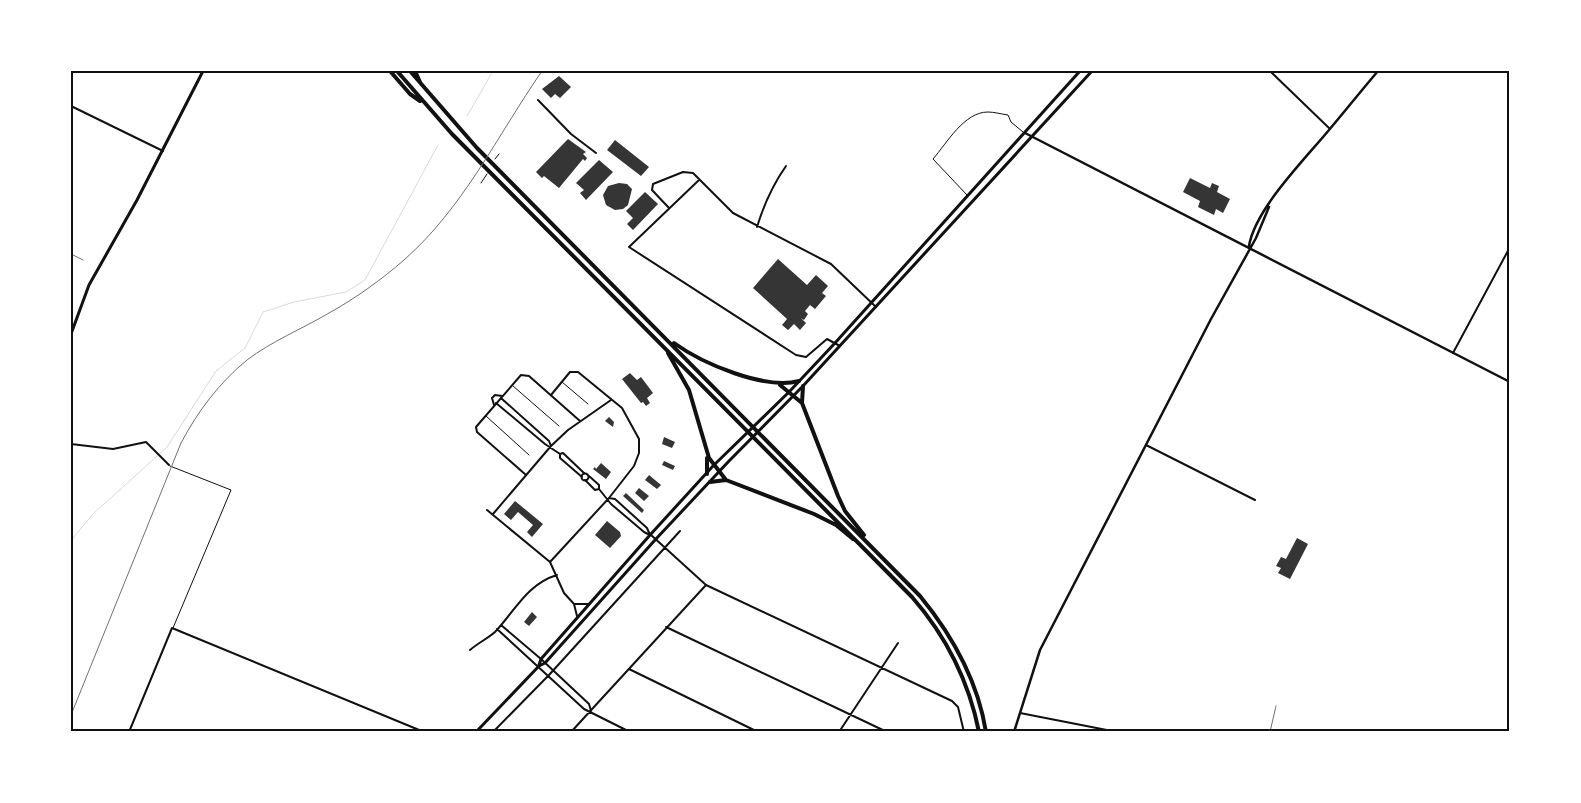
<svg xmlns="http://www.w3.org/2000/svg" width="1581" height="803" font-family="'DM Sans',sans-serif">
  <style>
    .lines { fill: none; stroke-linecap: round; stroke-linejoin: round }
    .stream { stroke: #d9d9d9; stroke-width: 1 }
    .building { fill: #353535 }
    .path { stroke: #111; stroke-width: 1 }
    .service { stroke: #111; stroke-width: 1 }
    .minor { stroke: #111; stroke-width: 2 }
    .tertiary { stroke: #111; stroke-width: 2.5 }
    .secondary { stroke: #111; stroke-width: 3 }
    .primary { stroke: #111; stroke-width: 3 }
    .motorway { stroke: #111; stroke-width: 4 }
    .rail { stroke: #707070; stroke-width: 1 }
    .neatline { fill: none; stroke: #111; stroke-width: 2 }
  </style>
  <rect width="100%" height="100%" fill="#fff"/>
  <g class="lines">
    <!-- stream -->
    <path class="stream" d="M467,116L493,71
      M71,549L73,538L93,514L167,447L216,371L245,348L263,312L294,302L346,292L365,280L438,145"/>
  </g>
  <!-- building -->
  <path class="building" d="M559,76L571,87L560,98L555,94L551,98L542,89Z
    M568,139L586,152L583,154L587,158L585,161L583,159L559,188L544,176L542,178L536,172Z
    M615,140L649,167L641,176L607,150Z
    M599,160L613,172L586,200L580,193L584,190L576,183Z
    M1190,178L1210,188L1212,183L1219,186L1217,192L1230,199L1223,213L1216,209L1214,215L1198,207L1200,201L1183,192Z
    M619,183L627,184L632,189L628,205L623,209L615,210L606,205L603,195L608,186Z
    M645,192L658,204L633,230L627,224L633,218L626,211Z
    M778,259L807,285L816,275L828,286L822,293L826,296L815,309L810,305L805,311L808,314L804,320L801,318L806,323L800,330L794,324L788,330L782,325L787,319L753,288Z
    M630,373L637,380L641,377L653,393L647,398L650,403L646,406L643,402L641,403L622,379Z
    M609,417L614,422L613,427L605,421Z
    M664,437L675,442L672,448L662,444Z
    M664,461L675,466L673,470L662,465Z
    M601,463L611,472L606,479L593,469L595,467L596,469Z
    M649,475L661,485L657,489L645,480Z
    M639,488L649,496L644,501L635,493Z
    M626,493L644,510L642,513L623,496Z
    M515,501L543,524L532,537L527,532L533,525L518,512L511,520L504,514Z
    M607,521L620,532L621,536L610,548L595,535Z
    M1297,538L1308,544L1290,579L1278,573L1281,568L1276,566L1281,557L1286,559Z
    M532,612L537,617L529,626L524,622Z"/>
  <g class="lines">
    <!-- path -->
    <path class="path" d="M495,159L499,154
      M481,183L487,174"/>
    <!-- service -->
    <path class="service" d="M967,195L933,159C947,143 964,112 988,112C994,112 1001,114 1008,115L1011,122L1023,132
      M562,382L588,404
      M513,386L559,426
      M486,416L529,455
      M170,466L231,490L173,628"/>
    <!-- minor -->
    <path class="minor" d="M1270,71L1329,128
      M538,100L571,134L596,153
      M71,106L163,151
      M699,180L629,247L796,355L806,357L827,339L840,346
      M669,208L652,190L653,184L683,172L693,173L733,213L831,264L876,307
      M757,227C764,204 772,186 786,166
      M1453,353L1510,247
      M501,398L549,441L551,446
      M496,403L545,444L560,454V458L582,477
      M494,405L492,398L495,395L502,396
      M71,444L113,449L146,442L169,465
      M1146,445L1255,500
      M560,454L563,453L584,473
      M581.5 477a3.5 3.5 0 1 1 7 0a3.5 3.5 0 1 1-7 0Z
      M526,475L477,432L476,427L521,375L529,376L580,421
      M589,476L599,485V489
      M585,480L595,490L599,489L611,504L644,532L650,535L647,528L615,499L609,498
      M487,510L550,562L564,593L574,604L577,616
      M493,514L551,446L568,430L611,400
      M651,535L706,585L952,701L958,707L964,732
      M550,562L609,498L634,466L639,453V439L622,408L578,372H570L551,395
      M574,604H588
      M501,625L541,659L589,704L591,711
      M666,627L887,732
      M497,629L584,709L630,732
      M470,650C478,643 487,639 495,632C515,611 527,584 557,575
      M629,669L758,732
      M1020,713L1117,732
      M129,732L172,628L424,732
      M493,732L549,675L680,531
      M571,732L706,585
      M839,732L898,643"/>
    <!-- tertiary -->
    <path class="tertiary" d="M1025,133L1510,382
      M1249,246C1255,209 1305,159 1329,130C1345,111 1361,91 1378,71
      M1014,732L1040,650L1211,319L1256,238L1269,207"/>
    <!-- secondary -->
    <path class="secondary" d="M71,334L89,285L137,200L203,71"/>
    <!-- primary -->
    <path class="primary" d="M539,665L541,659L650,535L713,466L789,392L835,343L1080,71
      M476,732L539,666L545,663L655,540L729,461L803,386L1092,71"/>
    <!-- motorway -->
    <path class="motorway" d="M390,71L410,94L420,101
      M397,71L452,134L912,597C946,636 969,682 979,732
      M410,71L477,148L920,596C952,635 978,682 986,732
      M415,71L420,82
      M674,343C703,364 765,390 799,381
      M668,353L689,390L709,458L726,480
      M780,385L802,403
      M803,386L802,403L838,496L845,511L864,535
      M707,474V458
      M710,482L726,480L814,514L836,525L853,539"/>
    <!-- rail -->
    <path class="rail" d="M71,254L83,260
      M71,715L181,443C198,411 219,383 247,360C272,341 302,329 329,313C356,298 381,280 404,260C464,207 497,136 542,71
      M1270,732L1276,706"/>
  </g>
  <!-- border -->
  <rect width="1581" height="803" fill="none" stroke="#ffffff" stroke-width="145"/>
  <rect x="72" y="72" width="1436" height="658" class="neatline"/>
</svg>
